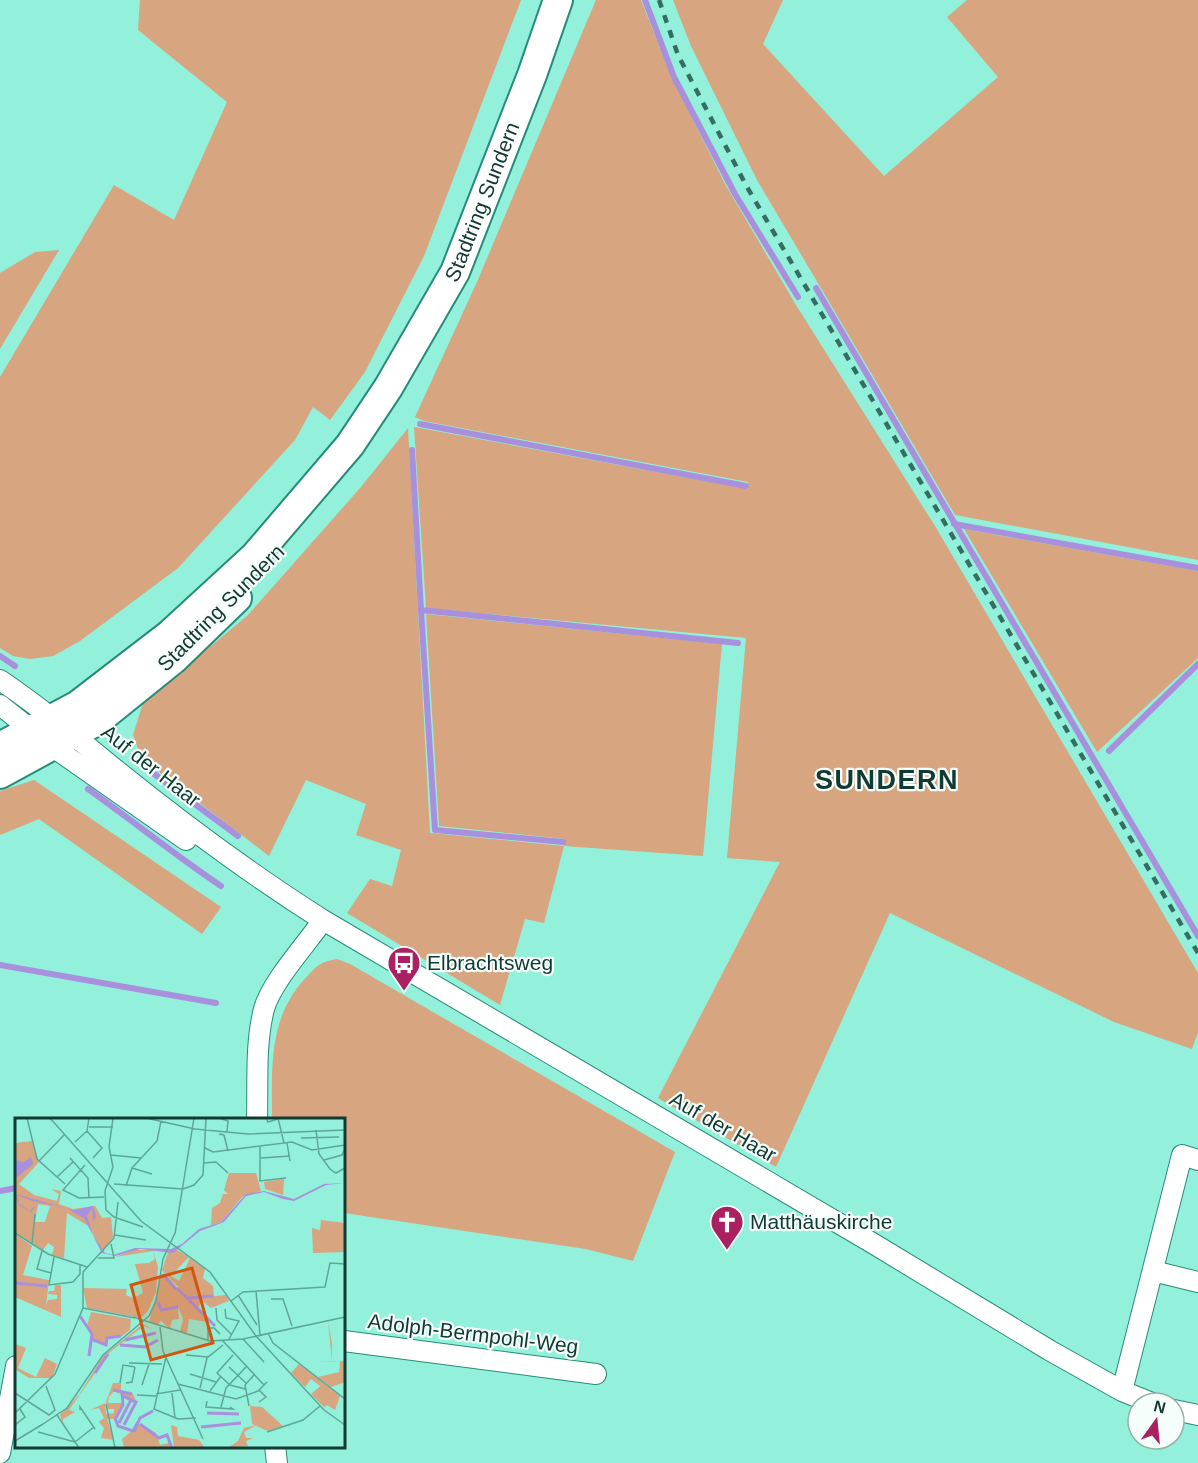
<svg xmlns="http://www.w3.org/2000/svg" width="1198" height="1463" font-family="Arial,sans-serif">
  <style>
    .green { fill: #d7a57f }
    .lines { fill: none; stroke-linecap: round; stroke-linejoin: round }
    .stream { stroke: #a990dd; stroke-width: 6 }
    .street-casing { stroke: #268c7a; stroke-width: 22 }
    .secondary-casing { stroke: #268c7a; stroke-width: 32 }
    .street { stroke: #fff; stroke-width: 20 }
    .secondary { stroke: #fff; stroke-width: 28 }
    .rail { stroke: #356d61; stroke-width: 4.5; stroke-dasharray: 8 8; stroke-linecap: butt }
    .labels { text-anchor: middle; stroke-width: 4.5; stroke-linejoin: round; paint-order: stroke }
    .street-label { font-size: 21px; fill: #113a32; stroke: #f6fefc }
    .poi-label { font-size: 21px; fill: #113a32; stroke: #f6fefc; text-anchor: start }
    .district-label { font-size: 27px; font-weight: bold; letter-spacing: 1.5px; fill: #113a32; stroke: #f6fefc }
    .inset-river { fill: none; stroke: #a990dd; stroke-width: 3 }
    .inset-road { fill: none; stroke: #5ea797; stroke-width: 1.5 }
    .view { fill: #d25610; fill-opacity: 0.15; stroke: #d25610; stroke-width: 3 }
    .inset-edge { fill: none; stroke: #113a32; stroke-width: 3 }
  </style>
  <rect width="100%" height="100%" fill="#92f0db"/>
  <!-- green -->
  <path class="green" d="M140,0H521L424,256L365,372L330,420L313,407L295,440L178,568L80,641L53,656L30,659L13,656L0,648V377L114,185L174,220L227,102L138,30Z
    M596,0H641L672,78L725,184L796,305L935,526L1198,973V1032L1192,1049L1114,1022L890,913L776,1167L658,1098L780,862L727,858L746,638L426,608L414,427L748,489V482L424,421L415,417L477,282Z
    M673,0H783L763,44L884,176L998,77L947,17L967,0H1198V560L955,515L757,180L691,46Z
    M59,250L0,349V273L35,252Z
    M408,428L430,833L564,846L565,839L439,826L426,614L722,644L703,856L564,846L544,923L525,919L500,1005L347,913L370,879L392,886L401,850L356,835L366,804L306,780L269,856L142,759L133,735L143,703L248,615L361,487Z
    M964,529L1198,571V658L1097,752Z
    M34,780L221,907L202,934L39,819L0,835V791Z
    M337,959L350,964L675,1152L633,1261L586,1249L344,1213V1120L272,1119C272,1070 268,1020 303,981C317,966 317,963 337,959Z"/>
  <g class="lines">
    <!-- stream -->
    <path class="stream" d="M645,0L674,77L735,194L798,297
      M816,288L1198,936
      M420,424L746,486
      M412,450L421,610L738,643
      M954,524L1198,568
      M421,610L435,830L563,842
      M0,656L15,666
      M1109,751L1198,664
      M142,765L238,836
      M88,789C133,821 175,855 221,886
      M0,965L216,1003
      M0,1191L16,1188"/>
    <!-- street casing -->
    <g class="street-casing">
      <path id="street" d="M0,680C37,705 71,733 105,761C175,818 247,872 323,920L874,1244L1049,1350L1122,1391L1152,1403
        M0,705L53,747L186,840
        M257,1120C258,1084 255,1044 264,1009C272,981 306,945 323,920
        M1153,1271L1198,1282
        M344,1341L596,1374
        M1122,1391L1182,1155L1198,1160
        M1174,1410L1198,1415
        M275,1446L277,1463
        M0,1453L16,1366"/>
    </g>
    <!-- secondary casing -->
    <g class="secondary-casing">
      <g id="secondary">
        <path id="s1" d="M0,747L78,705L169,635L255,556L350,445L388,388L455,272L532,75L558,0"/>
        <path d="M0,774L97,721L175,658L237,598"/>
      </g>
    </g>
    <!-- street -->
    <use href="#street" class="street"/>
    <!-- secondary -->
    <use href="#secondary" class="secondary"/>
    <!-- rail -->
    <path class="rail" d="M659,0L678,55L747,187L1198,953"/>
  </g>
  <!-- icons -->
  <defs>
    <g id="bus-pin" transform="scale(1.725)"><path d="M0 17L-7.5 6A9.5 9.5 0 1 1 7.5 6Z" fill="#ab2061" stroke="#f6fefc"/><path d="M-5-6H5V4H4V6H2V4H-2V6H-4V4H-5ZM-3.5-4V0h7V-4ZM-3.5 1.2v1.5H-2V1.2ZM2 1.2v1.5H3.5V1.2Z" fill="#fff"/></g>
    <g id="church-pin" transform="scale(1.725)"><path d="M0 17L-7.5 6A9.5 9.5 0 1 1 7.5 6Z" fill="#ab2061" stroke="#f6fefc"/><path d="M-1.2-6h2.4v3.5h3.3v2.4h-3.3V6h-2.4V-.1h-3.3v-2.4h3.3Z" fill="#fff"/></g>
  </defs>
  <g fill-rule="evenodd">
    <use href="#bus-pin" x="404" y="963"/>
    <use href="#church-pin" x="727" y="1222"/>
  </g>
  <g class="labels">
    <!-- street labels -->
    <g class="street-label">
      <text dy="7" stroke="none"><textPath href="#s1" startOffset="744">Stadtring Sundern</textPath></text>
      <text transform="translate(221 608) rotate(-45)" y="7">Stadtring Sundern</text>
      <text transform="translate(151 766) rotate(38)" y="7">Auf der Haar</text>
      <text transform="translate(723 1127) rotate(30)" y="7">Auf der Haar</text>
      <text transform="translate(473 1334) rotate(7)" y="7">Adolph-Bermpohl-Weg</text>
    </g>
    <!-- poi labels -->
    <g class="poi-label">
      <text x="427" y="970">Elbrachtsweg</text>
      <text x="750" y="1229">Matthäuskirche</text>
    </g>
    <!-- district labels -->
    <g class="district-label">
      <text x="887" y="789">SUNDERN</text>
    </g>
  </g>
  <!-- overview -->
  <g transform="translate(15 1118)">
    <rect width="330" height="330" fill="#92f0db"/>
    <path d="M17,23L24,44L4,66L19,77L42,83L44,76L36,71L46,73L44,86L58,91L80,88L87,100L96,99L98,119L87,135L75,109L52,95L49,140L37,137L39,129L33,125L28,132L0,114V25ZM23,86L35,88L30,104H20ZM214,55H241L246,73L227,79L206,104L196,107L197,90L205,85L208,76H213L209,72ZM269,61L268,77L250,71L249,64ZM306,102L330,105V146L329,134L298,135L297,110L305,112ZM0,116L17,128L8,157L34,162L31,188L33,182L42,181V177L33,176L34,173H39L40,167H46V199L0,179ZM160,131L174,139L156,158L164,163L175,140L190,151L188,160L198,168L199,178L211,177L214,183L196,190L187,183L183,190L147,152L154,132ZM120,132H138L143,149L141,174L133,193L126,200L72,190L68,170L112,171L111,177L118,180L128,175L120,146L105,147L134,145L140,141L138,133L100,139ZM147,155L192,201V204L174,201L172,216L165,214L168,201L163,189L164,201L157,202L155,211L146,203L142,207L134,204ZM76,194L116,201L115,212L107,218L92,219L90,226L76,221L78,216L72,208ZM313,202L317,226V243H330V264L316,269L303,259L324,254L325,243L301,244L317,243ZM128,206L139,212L129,208L95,234L54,292L60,294L48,301V306L45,297L64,277L88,238ZM0,226L11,230L3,250L21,259L30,240L42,246L37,260H14L0,251ZM284,246L309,265L305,268L296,261L290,269L276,255ZM98,265H106V273L118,276L121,283L99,273L94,279L93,285H108L100,301H92L99,322L86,320L89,310L84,304L89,300L84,290L75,292L90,285L91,296L99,295V291H92L91,284ZM309,265L325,278L320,292L312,287L309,289L296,276ZM235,288L247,289L268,308L253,313L237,306ZM125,306L141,315L145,327L154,325L156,330H109L107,321ZM156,307L162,309L163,318L184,322L190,330H159ZM242,307L229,314L231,320H238L231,323L233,328L213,330L223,323L229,310Z" fill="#d7a57f" fill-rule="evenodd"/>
    <path d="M16,39L18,46L0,61V42L9,44ZM330,65L311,67L279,83L268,81L249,74L231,78L209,104L185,113L158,135L125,131L100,138L87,135L69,100L51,90L18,83L2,77L4,86L15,93L22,86L16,94L4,87L0,76L58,92L78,88L81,99L78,104L77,90L72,98L78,117L90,135L98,137L120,130L156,131L167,126L184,111L206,104L231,76L249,73L279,81L309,66Z" fill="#a990dd"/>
    <path class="inset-river" d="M148,156L161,171M0,165L32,168M162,170L200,208M172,180L198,178M143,184L146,192L163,189M65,198L77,216L74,238M76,221L91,227L92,220L106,218M110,222L141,215M105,227L130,229L143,222M80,255L93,236M98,272L117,276M192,295L224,296M100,300L103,308L118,313L123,304M101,300L108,287L107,274M104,305L116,282L108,278M125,306L144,320L152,317L157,330M109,307L121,284L116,282M186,309L226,305M119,314L125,300L138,293"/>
    <path class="inset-road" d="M12,0L22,41L50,66M35,0L126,103L195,154L241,218L309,292L330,307M98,0L94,29L98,49M131,0L180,11L233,16L330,12M204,0L213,3L212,14M251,0L253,4L266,0M263,0L269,25M74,9H98M301,12L304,36L315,51L321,55L330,50M72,13L87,30L78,40M204,16L209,17L213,33M286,20L324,19M60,24L72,13L74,0M272,25L275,43M245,28V63L271,60M190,30L198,34L277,24L297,32L330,27M96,37L126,40M55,40L73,60L74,80M246,40L275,38M309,42L327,37L330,31M24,43L50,16M189,45L201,44L213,55M70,47L48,72L64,80L89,79M98,49L90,73L91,92L99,99L128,109M117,50L137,56M42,59L58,44M99,66L168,71L179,67L188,57L191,0M111,68L117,50L142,23L146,3M0,115L33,136L72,149M160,116L179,0M100,117L131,122M17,126L20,96M27,133L22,151L36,155M39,139L34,167L58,164L65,156V147M83,140H99L96,126M241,173L245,217M223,177L242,207M256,181H268L277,208M216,183L228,174L310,169L315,145L330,146M68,190L120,200M201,190L202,202L216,216M210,191L211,200L224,203L214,221M118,199L195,223L228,221L330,199M145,209L148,233L188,321M253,215L258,225L330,281M228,221L249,244M207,222L249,267M193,223V210H199L205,216M171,237L193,239M218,237L202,255L215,267L230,271M151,239L139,291L163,301L181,300M114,245L147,246M214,249L231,265M175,256L201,264M105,265L108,247L120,249M111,265L117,264L120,249M163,266L221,281L243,273L252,264M127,267L134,246M185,270L192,240L208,227M244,272L251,279L244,284M195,273L206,258M0,275L34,297L40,292L31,268M157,275L160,300M141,276L165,272M122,277L141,278M192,283L191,289L218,291L215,289M91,286L100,330M234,288L230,267L239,257M206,289L211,270L231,249M65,292V289L80,311M0,295L40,256L68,190V154L99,120L103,84M42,297L64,330M0,307L10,299L5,291M25,308L52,290L88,237L134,198L141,183L148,141L160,115M23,314L60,324M252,314L288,302L305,288M0,323L28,306M60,324L79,309"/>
    <path class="view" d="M177,150L198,225L136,242L116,167Z"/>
    <rect width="330" height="330" class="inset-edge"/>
  </g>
  <!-- north arrow -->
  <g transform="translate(1156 1421) rotate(15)"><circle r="28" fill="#f6fefc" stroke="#9ab0ab" stroke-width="1.5"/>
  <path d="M0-4.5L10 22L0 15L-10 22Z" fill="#ab2061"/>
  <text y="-9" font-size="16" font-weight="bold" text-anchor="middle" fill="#113a32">N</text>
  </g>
</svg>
